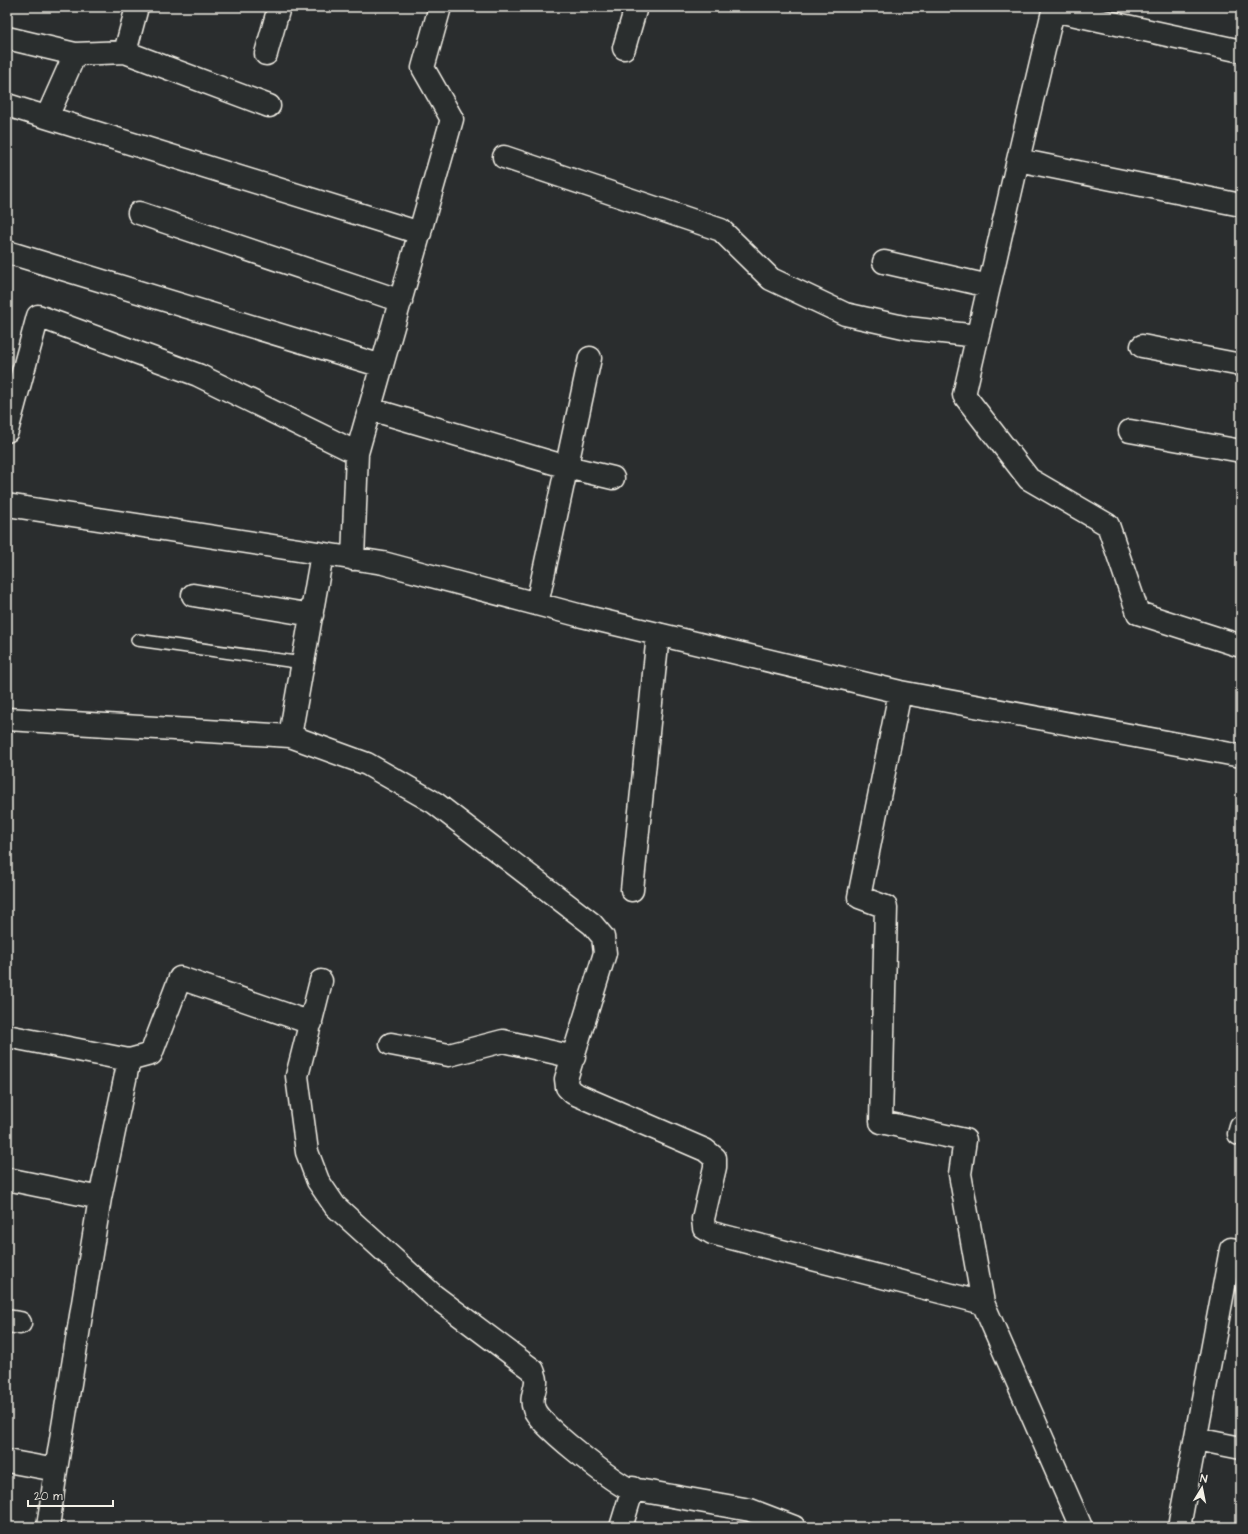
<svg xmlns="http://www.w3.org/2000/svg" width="1248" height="1534" font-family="'Architects Daughter',sans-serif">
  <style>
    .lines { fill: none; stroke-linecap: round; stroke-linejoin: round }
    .service-casing { stroke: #f4f1e8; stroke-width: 14 }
    .minor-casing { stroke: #f4f1e8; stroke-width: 25 }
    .service { stroke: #2a2d2e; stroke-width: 11 }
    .minor { stroke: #2a2d2e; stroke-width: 22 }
  </style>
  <rect width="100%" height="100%" fill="#2a2d2e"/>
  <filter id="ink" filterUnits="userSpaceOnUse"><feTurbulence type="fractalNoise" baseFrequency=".025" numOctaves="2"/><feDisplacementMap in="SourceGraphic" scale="8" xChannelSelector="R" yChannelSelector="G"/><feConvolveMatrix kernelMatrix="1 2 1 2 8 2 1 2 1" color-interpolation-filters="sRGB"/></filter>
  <g filter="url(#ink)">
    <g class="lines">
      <!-- service casing -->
      <g class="service-casing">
        <path id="service" d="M137,640L303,663"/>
      </g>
      <!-- minor casing -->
      <g class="minor-casing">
        <path id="minor" d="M1054,7L1018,160L964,395L1029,479L1108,525L1138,613L1241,646
          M1053,10L1241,51
          M7,38L75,54L125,52L137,7
          M624,48L636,7
          M125,52L269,106
          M266,54L279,7
          M7,105L420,233
          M47,117L75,54
          M504,157L721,230L771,279L845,314L908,328L977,336
          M1018,160L1241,205
          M139,213L401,301
          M7,252L382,366
          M884,262L989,286
          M1142,346L1241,365
          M370,409L567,467L613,478
          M7,431L38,316L198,375L357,453
          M1130,431L1241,451
          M7,505L383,563L578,615L900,692L1241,756
          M353,559L357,453L452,119L423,68L440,7
          M193,595L312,615
          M537,604L590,358
          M900,692L859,897L886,907L881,1122L965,1140L960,1174L983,1303L1081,1527
          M7,719L290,736L367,764L435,803L592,924L603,937L605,953L566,1079L567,1087L573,1093L705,1150L715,1158V1167L703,1219L704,1228L712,1233L983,1303
          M290,736L322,554
          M632,890L658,634
          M321,981L297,1076L307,1152L318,1181L335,1206L433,1295L533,1370C534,1374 537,1379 536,1382C535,1393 530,1397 534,1409C539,1425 610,1479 627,1488L750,1510L794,1527
          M7,1036L129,1060L100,1198L56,1470L48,1527
          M391,1044L449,1055L503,1041L574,1057
          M129,1060L151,1054L180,978L311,1023
          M1239,1134L1241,1127
          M7,1179L100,1198
          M7,1321L20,1323
          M1196,1439L1241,1448
          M7,1461L56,1470
          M621,1527L633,1488
          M1179,1527L1231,1249L1241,1251"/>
      </g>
      <!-- service -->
      <use href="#service" class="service"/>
      <!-- minor -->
      <use href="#minor" class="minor"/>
    </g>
  </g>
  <!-- margin -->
  <rect width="1248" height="1534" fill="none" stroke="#2a2d2e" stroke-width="24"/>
  <rect x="12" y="12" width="1224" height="1510" fill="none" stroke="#f4f1e8" stroke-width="1.5" filter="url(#ink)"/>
  <!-- north arrow -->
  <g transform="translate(1202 1488) rotate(10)" stroke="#2a2d2e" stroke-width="3" paint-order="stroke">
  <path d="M0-3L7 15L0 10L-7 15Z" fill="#f4f1e8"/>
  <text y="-6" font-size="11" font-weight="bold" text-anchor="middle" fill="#f4f1e8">N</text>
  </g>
  <!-- scale -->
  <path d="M28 1500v6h85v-6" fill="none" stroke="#f4f1e8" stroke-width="2"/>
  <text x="34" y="1500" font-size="12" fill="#f4f1e8" stroke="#2a2d2e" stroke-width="3" paint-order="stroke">20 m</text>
</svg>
